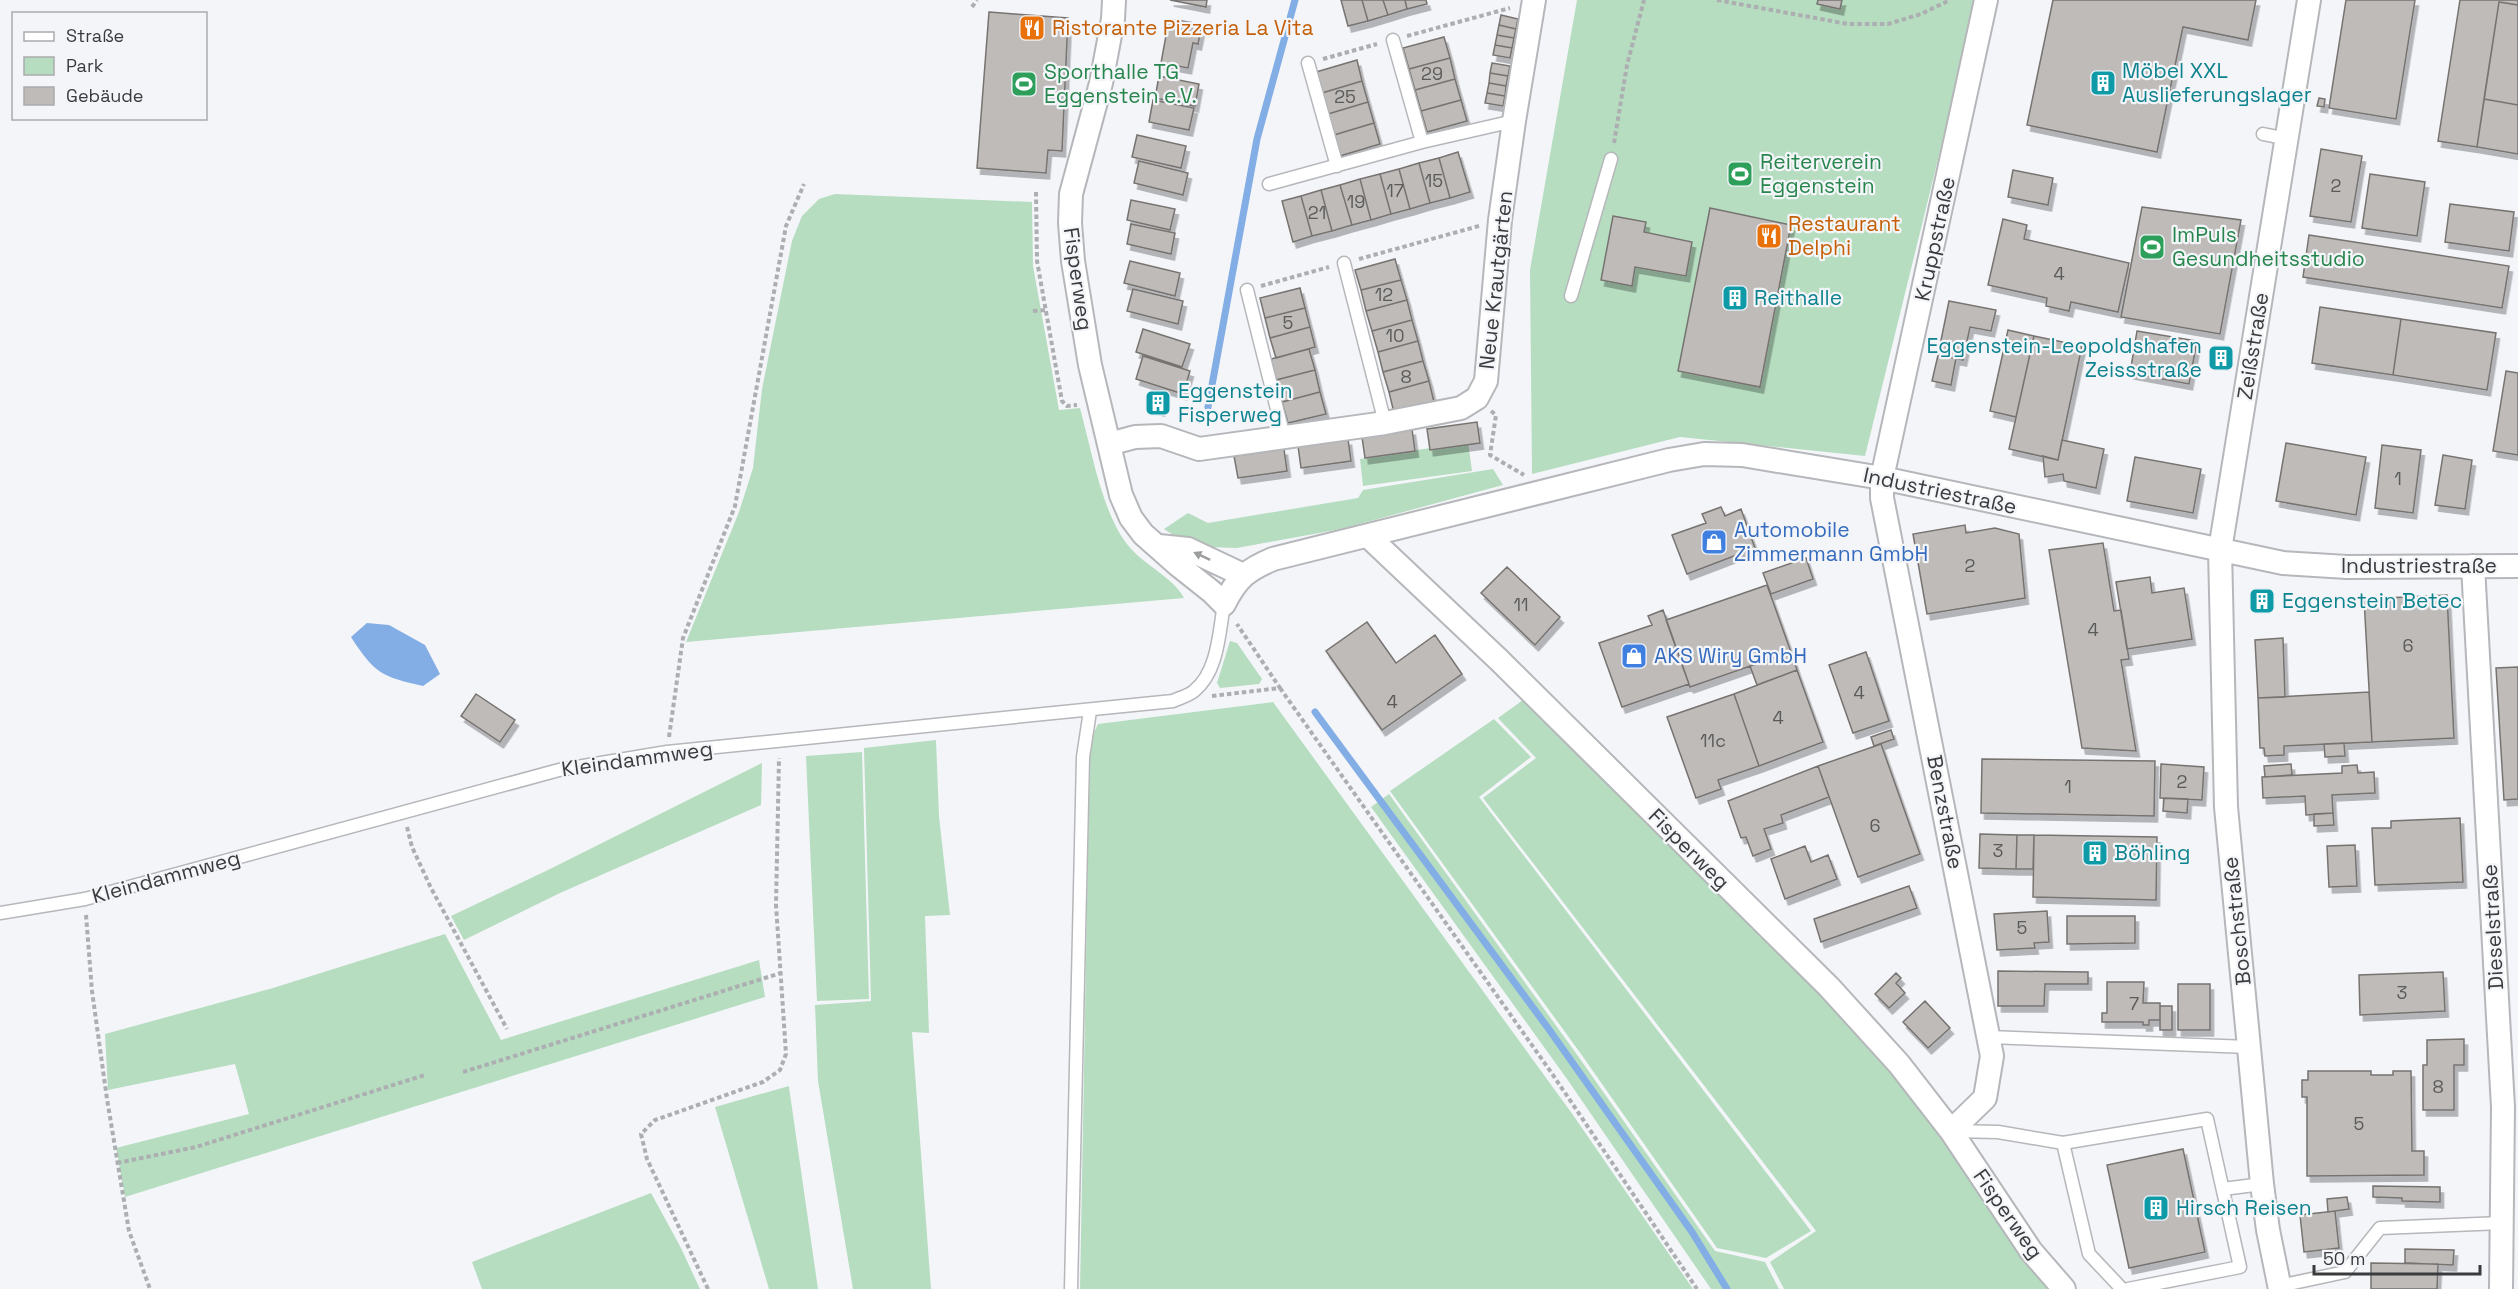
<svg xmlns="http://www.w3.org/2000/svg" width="2518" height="1289" font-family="'Space Grotesk',sans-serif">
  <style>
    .green { fill: #b6ddc0 }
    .water { fill: #82ade5 }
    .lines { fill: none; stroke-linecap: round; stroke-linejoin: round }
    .stream { stroke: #82ade5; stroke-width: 7 }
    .building { fill: #bebbb8; stroke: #777371; stroke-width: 1.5; filter: url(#shadow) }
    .service-casing { stroke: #b5b7ba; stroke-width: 15 }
    .minor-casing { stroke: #b5b7ba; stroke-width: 26 }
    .path { stroke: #adaeb1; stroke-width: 4; stroke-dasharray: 4.5 3; stroke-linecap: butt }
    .service { stroke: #fff; stroke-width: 12 }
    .minor { stroke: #fff; stroke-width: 22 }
    .oneway { fill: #9c9d9e }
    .labels { text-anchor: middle; stroke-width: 4.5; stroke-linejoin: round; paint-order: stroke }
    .number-label { font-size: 18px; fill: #5b5b5b }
    .food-label { font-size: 21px; fill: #c56008; stroke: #f4f5f9; text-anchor: start }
    .culture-label { font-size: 21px; fill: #0d838f; stroke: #f4f5f9; text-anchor: start }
    .leisure-label { font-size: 21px; fill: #27864d; stroke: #f4f5f9; text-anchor: start }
    .street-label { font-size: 21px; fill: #3a3b3c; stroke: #f4f5f9 }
    .shop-label { font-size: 21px; fill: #366cbe; stroke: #f4f5f9; text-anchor: start }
  </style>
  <defs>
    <filter id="shadow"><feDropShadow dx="3.5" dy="6" stdDeviation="0" flood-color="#0004"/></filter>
  </defs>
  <rect width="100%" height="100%" fill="#f4f5f9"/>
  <!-- green -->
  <path class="green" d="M1577,0H1973L1958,78L1865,456L1680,437L1532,474L1530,270Z
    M835,194L1032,202L1033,266L1059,410L1080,408C1091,448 1101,507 1124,540C1141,565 1172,575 1184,598L686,642L739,512L753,468L762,389L792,241L802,216L819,199Z
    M1468,442L1472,471L1363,486L1360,459Z
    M1493,469L1503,485L1341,529L1237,548L1208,547L1181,540L1164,529L1188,513L1208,523L1358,498L1363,490Z
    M1230,641L1237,643L1262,679L1259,684L1220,688L1217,683Z
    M1523,700L1824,996L1912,1098L2047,1289H1784L1770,1262L1816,1231L1483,798L1536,758L1498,718Z
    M1273,702L1573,1115L1693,1289H1080L1090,741L1098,724Z
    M1494,719L1531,757L1479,797L1811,1231L1766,1258L1717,1248L1581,1054L1390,791Z
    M936,740L939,816L950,915L925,916L929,1033L912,1032L931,1289H853L818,1081L815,1005L871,1001L864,748Z
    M862,752L869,999L817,1001L806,756Z
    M762,763L761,805L560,893L464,940L451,916L550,869Z
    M1389,794L1578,1056L1715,1251L1765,1262L1779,1289H1711L1567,1079L1371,807Z
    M445,934L501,1040L759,960L765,997L125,1197L116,1148L249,1114L235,1064L108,1090L105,1034L273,988Z
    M789,1086V1087L818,1289H769L715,1107Z
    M651,1193L681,1248L700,1289H482L472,1262Z"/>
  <!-- water -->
  <path class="water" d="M367,623L389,625L425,645L440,674L423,686C382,677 374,673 351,637Z"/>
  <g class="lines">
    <!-- stream -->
    <path class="stream" d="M1208,407L1257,139L1295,0
      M1315,712L1548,1028L1692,1232L1727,1289"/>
  </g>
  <!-- building -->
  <path class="building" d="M1170,0H1207L1206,7Z
    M1341,0H1362L1368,21L1348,26Z
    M1362,0H1383L1388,15L1368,21Z
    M1383,0H1405L1407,9L1388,15Z
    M1405,0H1426L1427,4L1407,9Z
    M1818,0H1842L1840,9L1817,4Z
    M2053,0H2256L2248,40L2183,27L2157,152L2027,125Z
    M2346,0H2415L2396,119L2329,108Z
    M2460,0H2518V5L2499,2L2477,147L2438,141Z
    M2499,2L2518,5V105L2484,99Z
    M989,12L1068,18L1062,151L1048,150L1046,173L977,168Z
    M1501,15L1518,19L1516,29L1499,25Z
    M1169,19L1202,24L1198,44L1193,43L1188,68L1161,63Z
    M1499,25L1516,29L1514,38L1497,35Z
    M1497,35L1514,38L1512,48L1495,45Z
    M1444,37L1450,58L1409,69L1403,48Z
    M1495,45L1512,48L1510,58L1493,55Z
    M1450,58L1455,79L1415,90L1409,69Z
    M1357,60L1362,81L1322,93L1316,72Z
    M1492,63L1510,66L1508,76L1490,73Z
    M1490,73L1508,76L1506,86L1489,83Z
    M1159,76L1199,84L1195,106L1155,98Z
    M1455,79L1461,100L1421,111L1415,90Z
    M1362,81L1368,102L1328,114L1322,93Z
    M1489,83L1506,86L1505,96L1487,93Z
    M1487,93L1505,96L1503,106L1485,103Z
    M2319,98L2325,99L2324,107L2317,106Z
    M2484,99L2518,105V154L2477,147Z
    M1153,100L1194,108L1189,130L1149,122Z
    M1461,100L1467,121L1427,132L1421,111Z
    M1368,102L1374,123L1334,135L1328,114Z
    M1374,123L1380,144L1340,156L1334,135Z
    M1137,135L1186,146L1181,168L1132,157Z
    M2321,149L2362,156L2351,222L2310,216Z
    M1458,152L1470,192L1450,198L1439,158Z
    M1439,158L1450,198L1430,203L1419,163Z
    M1139,161L1188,173L1183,195L1134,183Z
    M1419,163L1430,203L1410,209L1399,169Z
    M1399,169L1410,209L1391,214L1380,174Z
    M2013,170L2053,178L2048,205L2008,197Z
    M1380,174L1391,214L1371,220L1360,179Z
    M2370,174L2425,182L2417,236L2362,228Z
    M1360,179L1371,220L1352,225L1340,185Z
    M1340,185L1352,225L1332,231L1321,190Z
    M1321,190L1332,231L1312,236L1301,196Z
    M1301,196L1312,236L1293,242L1282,201Z
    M1131,200L1175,209L1170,230L1127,220Z
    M2450,204L2514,212L2509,251L2445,242Z
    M2142,207L2241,220L2220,334L2121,317Z
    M1710,208L1791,225L1760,387L1678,371Z
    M1613,216L1646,222L1644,232L1692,242L1686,276L1635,267L1632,286L1601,280Z
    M2003,219L2027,225L2024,239L2129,263L2118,312L2071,302L2069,311L2046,306L2047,298L1988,285Z
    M1131,224L1175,233L1171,254L1127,244Z
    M2309,235L2509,266L2502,308L2303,277Z
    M1395,259L1401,280L1361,290L1355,270Z
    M1130,261L1180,273L1175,296L1124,283Z
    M1401,280L1407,300L1366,311L1361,290Z
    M1300,288L1305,308L1265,318L1260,298Z
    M1133,289L1183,301L1178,324L1127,311Z
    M1407,300L1412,320L1372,331L1366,311Z
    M1949,301L1996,310L1991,331L1970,327L1963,360L1938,355Z
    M2320,307L2401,319L2393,375L2312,363Z
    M1305,308L1310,327L1270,338L1265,318Z
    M2401,319L2496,333L2487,390L2393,375Z
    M1412,320L1418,341L1378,352L1372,331Z
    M1310,327L1315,347L1276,358L1270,338Z
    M1143,329L1190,344L1182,367L1136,352Z
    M2008,330L2034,336L2016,417L1990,411Z
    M2137,331L2197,341L2189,384L2130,373Z
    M2034,336L2082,346L2058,460L2009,449Z
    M1418,341L1423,361L1383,372L1378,352Z
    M1309,349L1315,370L1276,380L1271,359Z
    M2218,352L2226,354L2224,364L2216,362Z
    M1938,355L1956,358L1951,385L1932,381Z
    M1143,356L1190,371L1183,394L1136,379Z
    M1423,361L1429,381L1389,392L1383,372Z
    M1315,370L1320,392L1282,402L1276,380Z
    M2506,371L2518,373V455L2493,451Z
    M1429,381L1434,402L1394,413L1389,392Z
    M1320,392L1326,414L1288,423L1282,402Z
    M1156,397L1163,399L1161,410L1153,408Z
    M1477,422L1480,443L1430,450L1427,429Z
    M1412,429L1415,451L1365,458L1362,437Z
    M1348,439L1351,461L1301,468L1298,446Z
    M2062,440L2104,449L2096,488L2064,481L2063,474L2045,477L2043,456L2058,460Z
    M2286,443L2366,457L2356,515L2276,501Z
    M2382,445L2421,450L2413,513L2375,508Z
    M1284,449L1287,471L1238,478L1234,456Z
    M2443,455L2472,460L2465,509L2435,505Z
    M2135,457L2201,469L2193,513L2127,501Z
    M1721,507L1725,516L1741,509L1755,548L1687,574L1672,535L1706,523L1702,514Z
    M1965,525L1966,533L1995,528L2019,534L2025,598L1927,614L1913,534Z
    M2103,543L2114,611L2121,610L2129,659L2121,660L2136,751L2082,748L2049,550Z
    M1806,558L1813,579L1771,594L1763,573Z
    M1507,567L1560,617L1535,645L1481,593Z
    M2150,577L2152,593L2184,588L2192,639L2127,649L2116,582Z
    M1767,585L1791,652L1690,687L1666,620Z
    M2447,595L2454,738L2372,742L2364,599Z
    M2257,597H2267V605H2257Z
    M1663,610L1689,684L1622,707L1599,643L1652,625L1648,616Z
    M1367,622L1396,663L1435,635L1462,674L1382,730L1326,651Z
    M2283,638L2285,697L2258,698L2255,640Z
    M1791,652L1797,670L1757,685L1750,666Z
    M1866,652L1889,721L1853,733L1829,665Z
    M2518,667V799L2504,800L2496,668Z
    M1797,670L1823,742L1759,766L1734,694Z
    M2369,692L2372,742L2284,746V755L2265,756L2264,748H2260L2258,698Z
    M476,694L515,720L500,742L461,716Z
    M1734,694L1759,766L1718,780L1721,789L1696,798L1667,717Z
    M1891,730L1894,739L1874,746L1871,737Z
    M2344,743L2345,756L2325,757L2324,744Z
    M1881,744L1920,854L1858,877L1818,766Z
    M1982,759L2155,761L2154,816L1981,813Z
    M2161,764L2204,767L2202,800L2160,798Z
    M2291,764L2292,775L2265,777L2264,766Z
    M2357,765L2358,773L2374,772L2375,793L2332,795L2333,813L2306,815L2305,796L2263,798L2262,777L2342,773V766Z
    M1818,766L1829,797L1781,815L1783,823L1764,829L1771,849L1753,856L1746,837L1741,838L1728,801Z
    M2164,798L2188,799L2187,813L2163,811Z
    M2333,813L2334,825L2314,826V814Z
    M2460,818L2463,882L2375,885L2372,828H2391V821Z
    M1980,834L2017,835L2016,869L1979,868Z
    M2017,835H2034L2033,869H2016Z
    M2034,835L2157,837L2156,900L2033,897Z
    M2355,845L2357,886L2329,887L2327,846Z
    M1805,846L1811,862L1828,855L1837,879L1785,899L1771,859Z
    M1909,886L1917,908L1821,942L1814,919Z
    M2047,911L2049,942L2034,943L2035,948L1997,950L1994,914Z
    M2067,916H2135V943L2067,944Z
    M1998,971L2088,972V984H2045L2044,1006H1998Z
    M2443,972L2445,1011L2360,1015L2359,975Z
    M1896,973L1901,978L1896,983L1905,993L1889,1008L1875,994Z
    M2107,982H2144L2143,1003H2160V1020H2149V1025H2143V1022H2102V1013H2107Z
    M2178,984H2210V1030H2178Z
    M1925,1001L1950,1028L1928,1048L1903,1022Z
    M2160,1006H2172V1030H2160Z
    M2464,1039V1065H2454V1110H2423V1065H2427V1040Z
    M2308,1071H2371V1075H2393V1071H2411L2412,1151H2424V1175L2307,1176V1097H2302V1080H2308Z
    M2183,1149L2205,1252L2129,1268L2107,1165Z
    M2373,1186L2440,1187V1202L2402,1201V1198L2373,1197Z
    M2347,1197L2349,1209L2328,1212L2327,1199Z
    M2335,1211L2339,1248L2304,1252L2300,1215Z
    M2405,1249L2454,1250L2453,1265L2405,1263Z
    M2371,1263L2438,1264L2437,1289H2371Z"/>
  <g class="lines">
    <!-- service casing -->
    <g class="service-casing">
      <path id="service" d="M1393,40L1422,142
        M1308,63L1337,166
        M2263,134L2287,139
        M1269,184L1422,142L1514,121
        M1344,263L1385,423
        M1247,290L1284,437
        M1571,296L1611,159
        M0,913L85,899L559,770L667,752L1173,701C1179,698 1188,696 1194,691C1218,672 1219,633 1224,604
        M1989,1037L2249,1047
        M1952,1131L1998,1132L2063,1143L2207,1119L2240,1267L2128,1289
        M2063,1143L2089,1254L2122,1289
        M2223,1189L2262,1184
        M2279,1286L2345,1272L2380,1228L2502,1223
        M1071,1289L1083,757L1090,711"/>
    </g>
    <!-- minor casing -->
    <g class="minor-casing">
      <path id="minor" d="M1114,0L1113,19L1101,83L1071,194L1070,223L1073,261L1090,365L1121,495L1131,518L1143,534L1178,565L1212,592L1224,604C1237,578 1247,570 1273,559L1669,460L1704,454L1742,455L1882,478L2283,563L2347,567L2518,566
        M1109,444L1135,437L1161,436L1199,449L1385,423L1461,408L1477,398L1486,381L1500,220L1514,121L1534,0
        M1369,537L1499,660L1829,987L1899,1064L1951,1131L2031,1251L2064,1289
        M1159,546L1188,549L1243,575
        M2473,566L2503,1107L2501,1289
        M1951,1131L1985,1098L1992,1056L1882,498V478L1986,0
        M2280,1289L2268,1230L2262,1184L2226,807L2220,550L2309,0"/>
    </g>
    <!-- path -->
    <path class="path" d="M1717,0L1848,24H1888L1921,14L1950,0
      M972,7L977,0
      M1407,36L1510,8
      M1323,59L1377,44
      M1614,143L1627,65L1644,0
      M1036,192L1037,261L1062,401L1067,406L1077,405
      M1359,259L1479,226
      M1261,286L1329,267
      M1033,311L1045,310
      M1491,411L1496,415L1490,455L1524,475
      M1280,688L1553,1075L1697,1289
      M1212,696L1280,688L1237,624
      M669,737L683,638L735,506L786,226L804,184
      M407,827L412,847L431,888L507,1029
      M86,915L92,991L107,1099L129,1231L150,1289
      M463,1072L781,973
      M117,1163L196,1147L425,1075
      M708,1289L647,1159L641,1134L655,1120L763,1082L780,1070L786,1054L776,905L779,758"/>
    <!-- service -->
    <use href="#service" class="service"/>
    <!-- minor -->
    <use href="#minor" class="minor"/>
  </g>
  <!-- one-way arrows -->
  <defs><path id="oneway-solid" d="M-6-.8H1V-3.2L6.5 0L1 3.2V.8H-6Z" transform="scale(1.5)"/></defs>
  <use class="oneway" href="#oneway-solid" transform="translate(1202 556) rotate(-155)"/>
  <!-- icons -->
  <defs>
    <g id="restaurant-square" transform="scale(1.35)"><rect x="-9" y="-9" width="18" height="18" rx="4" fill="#e8710a" stroke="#f4f5f9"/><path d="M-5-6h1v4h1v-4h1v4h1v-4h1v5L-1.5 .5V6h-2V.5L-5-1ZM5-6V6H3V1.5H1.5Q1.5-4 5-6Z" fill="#fff"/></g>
    <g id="building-square" transform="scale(1.35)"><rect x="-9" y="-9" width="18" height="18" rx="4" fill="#0f9aa8" stroke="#f4f5f9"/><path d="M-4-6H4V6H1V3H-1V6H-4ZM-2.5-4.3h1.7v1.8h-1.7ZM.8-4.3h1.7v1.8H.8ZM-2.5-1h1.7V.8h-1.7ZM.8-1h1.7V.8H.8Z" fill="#fff"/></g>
    <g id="stadium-square" transform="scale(1.35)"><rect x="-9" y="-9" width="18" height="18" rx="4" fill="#2e9e5b" stroke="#f4f5f9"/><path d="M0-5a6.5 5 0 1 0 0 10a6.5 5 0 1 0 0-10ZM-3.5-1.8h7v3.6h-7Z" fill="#fff"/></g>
    <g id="shop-square" transform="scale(1.35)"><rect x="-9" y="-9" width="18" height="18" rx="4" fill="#3f7fe0" stroke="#f4f5f9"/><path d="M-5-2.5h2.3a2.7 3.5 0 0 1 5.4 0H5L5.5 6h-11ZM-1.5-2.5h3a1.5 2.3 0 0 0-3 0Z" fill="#fff"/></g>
  </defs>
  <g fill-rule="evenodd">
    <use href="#restaurant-square" x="1032" y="28"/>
    <use href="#building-square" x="2103" y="83"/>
    <use href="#stadium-square" x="1024" y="84"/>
    <use href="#stadium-square" x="1740" y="174"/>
    <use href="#restaurant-square" x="1769" y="236"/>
    <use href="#stadium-square" x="2152" y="247"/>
    <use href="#building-square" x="1735" y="298"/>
    <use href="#building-square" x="2221" y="358"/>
    <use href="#building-square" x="1158" y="403"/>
    <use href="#shop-square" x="1714" y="542"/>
    <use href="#building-square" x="2262" y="601"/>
    <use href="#shop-square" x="1634" y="656"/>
    <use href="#building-square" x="2095" y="853"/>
    <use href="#building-square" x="2156" y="1208"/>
  </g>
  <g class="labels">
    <!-- number labels -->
    <g class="number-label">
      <text x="1432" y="80">29</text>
      <text x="1345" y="103">25</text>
      <text x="1434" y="187">15</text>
      <text x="2336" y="192">2</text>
      <text x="1395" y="197">17</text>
      <text x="1356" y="208">19</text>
      <text x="1317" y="219">21</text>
      <text x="2059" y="280">4</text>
      <text x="1384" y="301">12</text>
      <text x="1288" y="329">5</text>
      <text x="1395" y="342">10</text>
      <text x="1406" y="383">8</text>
      <text x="2398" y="485">1</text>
      <text x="1970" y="572">2</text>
      <text x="1521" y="611">11</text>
      <text x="2093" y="636">4</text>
      <text x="2408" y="652">6</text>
      <text x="1859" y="699">4</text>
      <text x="1392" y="708">4</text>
      <text x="1778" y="724">4</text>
      <text x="1713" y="747">11c</text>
      <text x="2182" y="788">2</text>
      <text x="2068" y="793">1</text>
      <text x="1875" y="832">6</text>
      <text x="1998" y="857">3</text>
      <text x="2022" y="934">5</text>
      <text x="2402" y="999">3</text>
      <text x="2134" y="1010">7</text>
      <text x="2438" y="1093">8</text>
      <text x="2359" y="1130">5</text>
    </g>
    <!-- food labels -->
    <g class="food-label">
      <text x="1052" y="35">Ristorante Pizzeria La Vita</text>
      <text x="1788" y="231">Restaurant<tspan x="1788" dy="24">Delphi</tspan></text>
    </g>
    <!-- culture labels -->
    <g class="culture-label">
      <text x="2122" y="78">Möbel XXL<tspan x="2122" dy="24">Auslieferungslager</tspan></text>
      <text x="1754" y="305">Reithalle</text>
      <text x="2202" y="353" text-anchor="end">Eggenstein-Leopoldshafen<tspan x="2202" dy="24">Zeissstraße</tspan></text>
      <text x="1178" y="398">Eggenstein<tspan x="1178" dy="24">Fisperweg</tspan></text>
      <text x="2282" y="608">Eggenstein Betec</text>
      <text x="2114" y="860">Böhling</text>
      <text x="2176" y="1215">Hirsch Reisen</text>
    </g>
    <!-- leisure labels -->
    <g class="leisure-label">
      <text x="1044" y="79">Sporthalle TG<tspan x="1044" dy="24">Eggenstein e.V.</tspan></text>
      <text x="1760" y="169">Reiterverein<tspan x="1760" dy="24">Eggenstein</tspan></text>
      <text x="2172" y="242">ImPuls<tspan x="2172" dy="24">Gesundheitsstudio</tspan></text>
    </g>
    <!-- street labels -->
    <g class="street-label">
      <text transform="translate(1935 239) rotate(-78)" y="7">Kruppstraße</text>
      <text transform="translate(1078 279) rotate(82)" y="7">Fisperweg</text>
      <text transform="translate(1496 280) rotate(-84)" y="7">Neue Krautgärten</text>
      <text transform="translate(2253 346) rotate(-81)" y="7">Zeißstraße</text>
      <text transform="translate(1940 491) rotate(12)" y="7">Industriestraße</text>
      <text x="2419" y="573">Industriestraße</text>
      <text transform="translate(637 759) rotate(-8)" y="7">Kleindammweg</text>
      <text transform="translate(1945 812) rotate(79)" y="7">Benzstraße</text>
      <text transform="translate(1689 849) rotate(45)" y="7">Fisperweg</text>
      <text transform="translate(166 877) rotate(-15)" y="7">Kleindammweg</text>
      <text transform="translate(2237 921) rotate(-96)" y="7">Boschstraße</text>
      <text transform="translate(2493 927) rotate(-93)" y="7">Dieselstraße</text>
      <text transform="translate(2008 1214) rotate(55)" y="7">Fisperweg</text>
    </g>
    <!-- shop labels -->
    <g class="shop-label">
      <text x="1734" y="537">Automobile<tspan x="1734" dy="24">Zimmermann GmbH</tspan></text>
      <text x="1654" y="663">AKS Wiry GmbH</text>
    </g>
  </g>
  <!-- legend -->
  <rect x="12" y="12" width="195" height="108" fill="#f4f5f9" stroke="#aaabad" stroke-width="1.5"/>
  <rect x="24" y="32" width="30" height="9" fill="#ffffff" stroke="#aaabad" stroke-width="1.5"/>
  <text x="66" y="42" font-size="18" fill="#3a3b3c">Straße</text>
  <rect x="24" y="57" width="30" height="18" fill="#b6ddc0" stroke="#aaabad" stroke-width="1.5"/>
  <text x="66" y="72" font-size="18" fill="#3a3b3c">Park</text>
  <rect x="24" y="87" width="30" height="18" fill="#bebbb8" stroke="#aaabad" stroke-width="1.5"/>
  <text x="66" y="102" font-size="18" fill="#3a3b3c">Gebäude</text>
  <!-- scale -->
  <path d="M2314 1265v9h166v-9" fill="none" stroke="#3a3b3c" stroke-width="3"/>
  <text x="2323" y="1265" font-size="18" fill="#3a3b3c" stroke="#f4f5f9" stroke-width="4.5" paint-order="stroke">50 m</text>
</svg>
